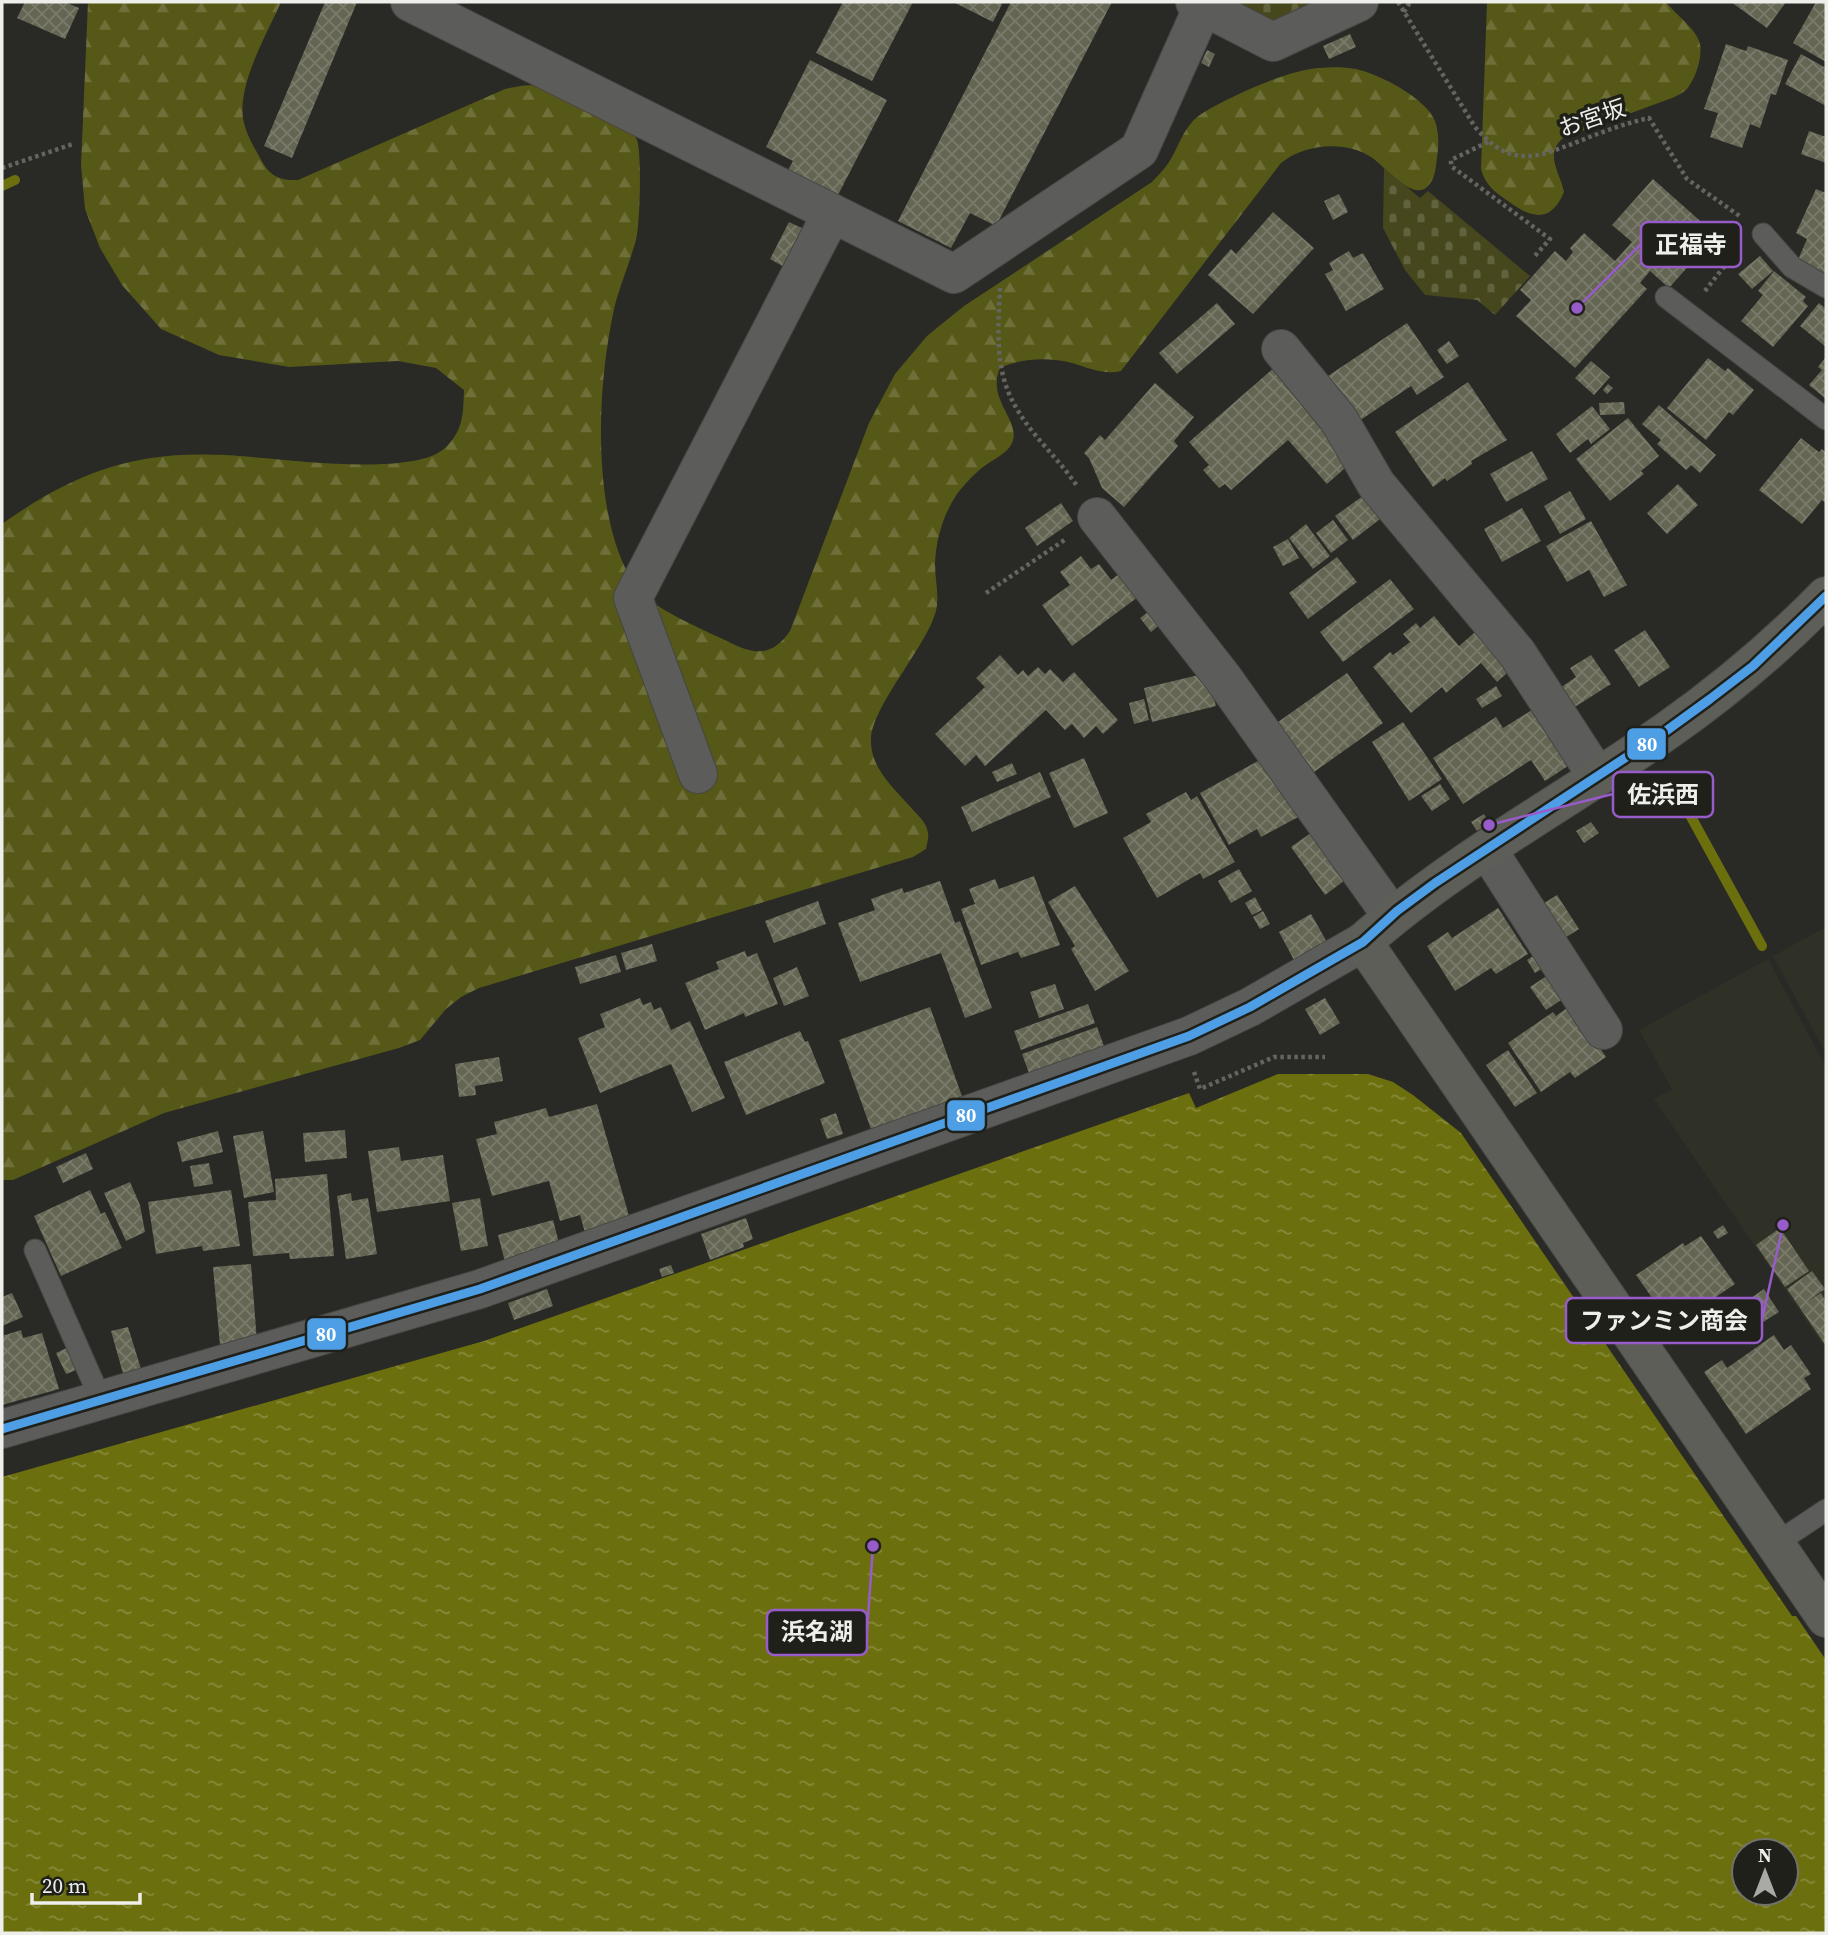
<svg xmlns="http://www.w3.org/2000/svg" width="1828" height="1935" font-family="'Source Serif 4','Noto Sans JP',serif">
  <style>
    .built { fill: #303126 }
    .forest { fill: url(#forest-firs) }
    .cemetery { fill: url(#cemetery-stones) }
    .water { fill: url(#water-ripples); fill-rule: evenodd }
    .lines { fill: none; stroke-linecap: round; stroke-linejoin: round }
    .stream { stroke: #6c6f0d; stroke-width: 10 }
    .building { fill: url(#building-cross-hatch) }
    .lane-casing { stroke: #464643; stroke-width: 23 }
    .street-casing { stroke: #464643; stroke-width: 40 }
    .secondary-casing { stroke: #464643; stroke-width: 40 }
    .path { stroke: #646460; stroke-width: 4.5; stroke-dasharray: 3.5 3.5; stroke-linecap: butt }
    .lane { stroke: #5c5c5a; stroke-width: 21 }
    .street { stroke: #5c5c5a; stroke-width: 38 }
    .secondary { stroke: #5d5e58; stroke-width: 38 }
    .bus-1-casing { stroke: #20201a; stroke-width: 14 }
    .bus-1 { stroke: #4d9ee5; stroke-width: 9 }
    .labels { text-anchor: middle; stroke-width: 7; stroke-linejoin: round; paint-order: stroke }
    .street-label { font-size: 23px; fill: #eeeeea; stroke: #20201a }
    .leader { fill: none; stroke: #985cca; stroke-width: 2.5 }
    .callout-dot { fill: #985cca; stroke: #20201a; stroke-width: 2.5 }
    .callout { fill: #20201a; stroke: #985cca; stroke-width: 2.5 }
    .callout-label { font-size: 24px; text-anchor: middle; font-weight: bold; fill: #eeeeea }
    .line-badge { stroke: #20201a; stroke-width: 2.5 }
    .badge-label { font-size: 19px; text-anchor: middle; font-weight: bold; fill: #fff }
  </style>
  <defs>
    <pattern id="forest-firs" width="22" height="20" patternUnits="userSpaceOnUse" patternTransform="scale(1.75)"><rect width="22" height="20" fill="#565817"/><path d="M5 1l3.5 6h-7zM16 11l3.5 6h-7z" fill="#6f7039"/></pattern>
    <pattern id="cemetery-stones" width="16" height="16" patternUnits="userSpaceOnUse" patternTransform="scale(1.75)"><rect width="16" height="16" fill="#46471d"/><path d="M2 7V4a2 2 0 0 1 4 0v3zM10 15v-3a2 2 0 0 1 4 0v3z" fill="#61623e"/></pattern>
    <pattern id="water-ripples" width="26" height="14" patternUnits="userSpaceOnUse" patternTransform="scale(1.75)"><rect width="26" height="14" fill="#6c6f0d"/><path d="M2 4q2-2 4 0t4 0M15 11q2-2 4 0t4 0" fill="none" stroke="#888b3c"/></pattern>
    <pattern id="building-cross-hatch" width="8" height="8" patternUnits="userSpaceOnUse" patternTransform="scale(1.75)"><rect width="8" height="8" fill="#646552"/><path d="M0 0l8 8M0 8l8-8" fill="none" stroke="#7a7b6b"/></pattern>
  </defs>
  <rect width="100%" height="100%" fill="#292925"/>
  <!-- built -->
  <path class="built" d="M1826,927V1054L1773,956Z
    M1768,959L1826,1067V1350L1654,1099L1672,1089L1639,1030Z"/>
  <!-- forest -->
  <path class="forest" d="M88,2H281C267,34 238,83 243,118C245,132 253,145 260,158C269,175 278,181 298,180L505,89C519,86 533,83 547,88C557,91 623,121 629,126C631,129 635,136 637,140C642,154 640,225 636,240C630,261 622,281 616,301C597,379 589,518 636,587C650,608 707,631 731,643C757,656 773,655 790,631L869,423L895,374L927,336L964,306L1152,182C1159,174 1167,167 1172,157C1182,139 1186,122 1206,111C1232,96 1290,69 1319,68C1331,67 1345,67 1356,69C1379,74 1426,98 1435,121C1439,132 1439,146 1437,157C1436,167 1435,180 1427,187C1411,201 1384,165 1371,157C1346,140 1304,144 1281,163L1121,371C1103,375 1089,368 1072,363C1049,357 1021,358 1000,368C986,400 1022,421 1012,443C1007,454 992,460 983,467C974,474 964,485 957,494C943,515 936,539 935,564C935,582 941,600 934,617C922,651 871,709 871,740C870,769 896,790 914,811C920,817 927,824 928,833C929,837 927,844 926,849L913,857L479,988L461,997L446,1009L420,1040L399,1048L164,1113L13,1180H2V524C47,492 95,466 151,458C174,454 202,454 225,455C272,457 411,479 445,448C464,430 463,413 464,390L436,368L398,361L289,367L219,355L161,329L122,285L100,248L85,209L81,165Z
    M1487,2H1666C1675,14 1694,27 1699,41C1704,54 1696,78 1687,89C1683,93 1677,96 1672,98L1563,138C1544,155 1560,172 1564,192C1551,223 1532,219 1508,201C1495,192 1485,185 1481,169Z"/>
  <!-- cemetery -->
  <path class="cemetery" d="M1225,2H1327L1273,27Z
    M1384,168L1420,198L1428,191L1530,276L1495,315L1477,300L1425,295L1405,270L1383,228Z"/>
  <!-- water -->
  <path class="water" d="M1278,1074H1368L1393,1082L1413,1095L1461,1133L1792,1616H1796L1826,1660V1933H2V1477L484,1341L1189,1093L1196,1108ZM1744,1851H1786V1893H1744Z"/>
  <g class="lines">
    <!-- stream -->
    <path class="stream" d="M2,186L15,180
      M1673,784L1762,946"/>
  </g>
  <!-- building -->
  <path class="building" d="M25,2H65L79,8L65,39L17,18Z
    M325,2H357L292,158L264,146Z
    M843,2H913L872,81L816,53Z
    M953,2H1003L993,22Z
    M1011,2H1112L996,226L970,213L951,248L898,221Z
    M1731,2H1786L1767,28Z
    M1816,2H1826V62L1793,43Z
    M1350,34L1356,47L1329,59L1323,46Z
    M1726,44L1746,51L1748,46L1788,60L1776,95L1771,94L1760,128L1750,124L1742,148L1710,137L1718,113L1704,109Z
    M1207,50L1215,54L1209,67L1201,63Z
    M1801,54L1826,68V106L1785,84Z
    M810,60L887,100L838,195L788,170L793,161L766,147Z
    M1809,131L1826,137V163L1801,154Z
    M1653,179L1716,235L1669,288L1650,271L1640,283L1647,289L1575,368L1516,316L1531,300L1520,290L1555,251L1566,261L1573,252L1570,248L1584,233L1615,261L1632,242L1612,225Z
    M1816,189L1826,193V275L1797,262L1807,239L1796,233Z
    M1339,194L1348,212L1333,220L1324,201Z
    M1273,212L1314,248L1253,314L1208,275L1231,249L1236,254Z
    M789,222L806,230L786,268L770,259Z
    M1349,251L1353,258L1363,253L1384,289L1346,311L1325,274L1333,270L1329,263Z
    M1760,256L1773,271L1752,289L1738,274Z
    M1774,271L1806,297L1803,301L1808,306L1773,347L1741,321L1763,295L1758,291Z
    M1217,303L1235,324L1177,374L1159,353Z
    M1819,303L1826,309V347L1800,326Z
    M1407,323L1444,377L1417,395L1411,386L1359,421L1319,382Z
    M1449,341L1459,356L1447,364L1437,350Z
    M1826,357V399L1809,385L1822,370L1818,367Z
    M1708,358L1725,371L1728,368L1754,390L1733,415L1729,412L1706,440L1667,408Z
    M1591,361L1610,377L1594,395L1575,378Z
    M1277,365L1352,462L1327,484L1288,440L1231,490L1225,484L1219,488L1203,470L1209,465L1189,442Z
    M1468,382L1507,440L1471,461L1472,464L1447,481L1445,478L1433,487L1395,432Z
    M1155,383L1194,417L1174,441L1178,446L1124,507L1102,488L1089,458L1084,453L1100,435L1105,440Z
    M1608,384L1613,388L1607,394L1603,390Z
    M1624,402L1625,414L1600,415L1599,403Z
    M1659,405L1716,455L1700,473L1691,465L1686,470L1657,444L1661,440L1642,424Z
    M1592,406L1610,429L1591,444L1588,439L1570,453L1556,434Z
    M1628,418L1659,456L1641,471L1644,474L1610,501L1576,459Z
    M1801,438L1819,452L1822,449L1826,453V503L1822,500L1802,524L1759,490Z
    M1532,451L1548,479L1506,502L1490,474Z
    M1678,484L1698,505L1667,534L1647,513Z
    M1570,491L1586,519L1560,534L1544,506Z
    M1367,493L1384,516L1353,540L1335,516Z
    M1061,503L1073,521L1037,546L1025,528Z
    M1522,508L1541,541L1502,562L1484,529Z
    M1333,520L1348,540L1331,553L1316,533Z
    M1591,521L1627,585L1604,597L1589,570L1567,582L1546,546Z
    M1306,524L1330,556L1313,569L1289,538Z
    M1288,539L1299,558L1283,566L1273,547Z
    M1081,556L1091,569L1099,564L1111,580L1120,573L1138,597L1072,646L1042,605L1070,585L1060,572Z
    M1337,557L1357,582L1308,619L1289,593Z
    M1390,579L1414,609L1343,662L1320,632Z
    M1152,609L1162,623L1151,632L1140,618Z
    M1434,616L1459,646L1481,627L1514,667L1497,682L1481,663L1446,693L1442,687L1411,713L1373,667L1390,652L1393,655L1410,642L1403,634L1416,623L1420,628Z
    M1645,630L1670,667L1639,687L1614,650Z
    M1000,655L1018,675L1023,670L1028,676L1038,667L1045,674L1050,669L1063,682L1074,672L1118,720L1103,734L1096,726L1084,738L1072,724L1065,730L1046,710L985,766L976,755L965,766L935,734L985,687L976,678Z
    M1591,655L1611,684L1570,710L1557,690L1576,677L1570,668Z
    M1207,673L1216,706L1152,722L1144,688Z
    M1347,673L1383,723L1307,777L1271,727Z
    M1496,686L1502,696L1482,708L1476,699Z
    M1144,699L1149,720L1134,724L1129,703Z
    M1535,708L1571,764L1545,781L1531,760L1463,804L1433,758L1496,717L1503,728Z
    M1403,722L1442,779L1409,801L1372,742Z
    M1267,756L1300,816L1261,837L1257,829L1229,845L1200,793Z
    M1084,758L1108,813L1074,828L1049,773Z
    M1012,763L1017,774L997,782L992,772Z
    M1040,772L1051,797L972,832L961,807Z
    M1440,784L1450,799L1432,811L1421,796Z
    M1186,792L1191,800L1197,796L1235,862L1203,879L1200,873L1157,898L1123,838L1151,822L1146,814Z
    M1484,814L1489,823L1477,831L1471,822Z
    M1591,822L1599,833L1584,843L1576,831Z
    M1318,828L1352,875L1325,895L1291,847Z
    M1239,869L1252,891L1231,903L1218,881Z
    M1034,876L1060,945L1021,958L1018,952L981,965L961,909L975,904L969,889L995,879L999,889Z
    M940,881L955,923L960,921L992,1008L965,1018L941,953L860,982L838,923L875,910L871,899L902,888L904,893Z
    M1075,886L1129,971L1095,991L1071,949L1075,946L1048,902Z
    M1557,895L1579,929L1560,941L1538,907Z
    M1255,897L1262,910L1252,915L1245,903Z
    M818,901L826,924L774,943L765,921Z
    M1498,908L1528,954L1496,974L1491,968L1455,991L1427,946L1448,932L1452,938Z
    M1263,911L1270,924L1260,929L1253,917Z
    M1311,914L1327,942L1294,960L1279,932Z
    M652,944L657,961L626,970L621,953Z
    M745,951L747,957L757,953L778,1004L745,1017L744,1013L705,1030L685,983L719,969L716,962Z
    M1538,953L1547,966L1535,973L1527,960Z
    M616,955L621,972L580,984L575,967Z
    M797,967L809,996L784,1006L773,978Z
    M1551,973L1566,997L1546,1010L1530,987Z
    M1055,984L1064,1009L1039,1018L1030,992Z
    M640,998L643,1005L651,1002L654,1010L661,1007L671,1030L690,1021L725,1098L692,1112L671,1064L600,1093L578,1038L605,1027L600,1014Z
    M1325,998L1340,1023L1320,1035L1305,1009Z
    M1088,1004L1095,1023L1021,1050L1014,1031Z
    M1571,1005L1606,1057L1575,1078L1570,1072L1541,1092L1508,1043L1553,1012L1556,1016Z
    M930,1007L963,1099L872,1132L839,1040Z
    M1097,1027L1104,1046L1029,1073L1022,1054Z
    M800,1031L805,1042L808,1041L825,1083L746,1115L724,1062Z
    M1508,1050L1537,1093L1515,1107L1486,1065Z
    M499,1057L503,1081L475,1086L476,1095L459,1097L455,1064Z
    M597,1104L631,1223L586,1236L580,1215L560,1221L549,1181L492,1196L476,1139L497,1134L494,1122L546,1108L549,1117Z
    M836,1113L843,1134L827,1139L820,1119Z
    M345,1130L347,1158L305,1162L303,1133Z
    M218,1131L223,1152L182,1162L177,1142Z
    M263,1131L274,1192L244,1198L233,1136Z
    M399,1147L401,1161L443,1155L450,1201L377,1212L368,1151Z
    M86,1153L93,1169L63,1183L56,1167Z
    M209,1163L213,1184L194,1187L190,1166Z
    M327,1174L334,1256L290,1259L289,1253L253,1256L248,1202L276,1200L275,1179Z
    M130,1182L140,1205L145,1232L126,1241L104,1193Z
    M90,1190L101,1214L105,1212L122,1248L61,1276L34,1216Z
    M231,1190L240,1246L203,1251L202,1246L156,1254L148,1202Z
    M351,1193L352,1201L368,1198L377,1254L346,1259L337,1196Z
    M480,1198L488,1246L461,1251L452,1203Z
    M746,1218L753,1239L743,1243L744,1247L710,1260L701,1234Z
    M553,1220L560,1247L505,1262L498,1235Z
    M1723,1225L1728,1233L1718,1239L1713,1232Z
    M1780,1228L1809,1271L1785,1287L1756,1245Z
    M1701,1236L1735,1284L1701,1307L1697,1302L1669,1322L1636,1275L1683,1243L1685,1246Z
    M251,1264L257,1342L220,1345L213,1267Z
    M671,1265L674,1273L662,1277L659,1269Z
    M1812,1271L1825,1289L1806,1302L1821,1293L1826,1302V1346L1787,1289Z
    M547,1289L553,1306L514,1320L508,1303Z
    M1764,1289L1779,1312L1760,1324L1745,1302Z
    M12,1293L23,1317L2,1326V1297Z
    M128,1327L142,1372L124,1377L111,1331Z
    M21,1330L23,1338L42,1333L59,1389L2,1405V1336Z
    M1774,1335L1784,1350L1791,1345L1811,1374L1804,1378L1811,1389L1746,1434L1704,1372L1722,1360L1727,1368Z
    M69,1347L79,1369L66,1374L56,1353Z"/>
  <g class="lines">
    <!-- lane casing -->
    <g class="lane-casing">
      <path id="lane" d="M1763,234L1792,267L1826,287
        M1666,297L1826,419
        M35,1250L101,1400
        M1775,1544L1826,1510"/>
    </g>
    <!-- street casing -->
    <g class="street-casing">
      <path id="street" d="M410,2L954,274L1139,150L1205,2
        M1195,2L1273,42L1359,2
        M1281,349L1339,420L1376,484L1517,653L1597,776
        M1097,517L1223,678L1392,916
        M698,774L633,598L832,213
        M1487,849L1603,1030
        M2,1429L480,1289L1189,1036L1250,1007L1363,942"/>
    </g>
    <!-- secondary casing -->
    <g class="secondary-casing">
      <path id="secondary" d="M1826,596C1777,646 1725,690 1668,730C1567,801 1456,860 1363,942L1826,1618"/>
    </g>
    <!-- path -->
    <path class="path" d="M1398,2L1475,127C1488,142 1503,156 1525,156C1541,157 1557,149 1572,144C1597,134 1622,124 1649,118L1687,179L1741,217
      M1404,12L1410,2
      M1488,142L1451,160V166L1550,239L1533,258
      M2,168L73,144
      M1000,288C998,330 994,372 1017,409C1033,437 1059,459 1077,486
      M1705,291L1723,268L1742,251
      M986,593L1066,539
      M1194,1072L1200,1089L1274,1057H1325"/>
    <!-- lane -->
    <use href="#lane" class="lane"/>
    <!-- street -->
    <use href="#street" class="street"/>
    <!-- secondary -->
    <use href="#secondary" class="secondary"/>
    <!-- bus-1 casing -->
    <g class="bus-1-casing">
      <path id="bus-1" d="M2,1429L480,1289L1189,1036L1250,1007L1363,942L1397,911L1435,883L1666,731L1710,699L1753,666L1826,596"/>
    </g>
    <!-- bus-1 -->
    <use href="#bus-1" class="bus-1"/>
  </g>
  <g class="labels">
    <!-- street labels -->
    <g class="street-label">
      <text transform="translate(1592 118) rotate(-19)" y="8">お宮坂</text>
    </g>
  </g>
  <!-- callouts -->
  <path class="leader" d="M1577 308L1641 244M1489 825L1613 794M1783 1225L1762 1320M873 1546L867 1632"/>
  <g class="callout-dot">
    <circle cx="1577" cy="308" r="7"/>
    <circle cx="1489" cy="825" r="7"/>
    <circle cx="1783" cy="1225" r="7"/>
    <circle cx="873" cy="1546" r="7"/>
  </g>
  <g class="callout">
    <rect x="1641" y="222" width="100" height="45" rx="7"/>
    <rect x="1613" y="772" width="100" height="45" rx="7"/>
    <rect x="1566" y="1298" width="196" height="45" rx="7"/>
    <rect x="767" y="1610" width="100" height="45" rx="7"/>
  </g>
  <g class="callout-label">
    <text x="1691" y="253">正福寺</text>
    <text x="1663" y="803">佐浜西</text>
    <text x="1664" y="1329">ファンミン商会</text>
    <text x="817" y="1640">浜名湖</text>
  </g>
  <g class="line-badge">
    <rect x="1626" y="727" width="41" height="34" rx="7" fill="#4d9ee5"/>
    <rect x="946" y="1099" width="40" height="33" rx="7" fill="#4d9ee5"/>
    <rect x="306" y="1317" width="41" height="34" rx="7" fill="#4d9ee5"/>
  </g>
  <g class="badge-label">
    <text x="1647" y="751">80</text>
    <text x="966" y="1122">80</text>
    <text x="326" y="1341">80</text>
  </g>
  <!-- border -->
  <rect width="1828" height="1935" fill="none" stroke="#eeeeea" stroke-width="7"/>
  <!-- north arrow -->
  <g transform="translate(1765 1872)"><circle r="33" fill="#20201a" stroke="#72726d" stroke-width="2"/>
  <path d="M0-5L12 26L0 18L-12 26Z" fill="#a9a9a5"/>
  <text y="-10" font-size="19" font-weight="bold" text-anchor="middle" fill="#eeeeea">N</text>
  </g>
  <!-- scale -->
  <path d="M32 1893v10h108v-10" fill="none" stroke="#eeeeea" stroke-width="3.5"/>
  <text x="42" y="1893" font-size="21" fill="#eeeeea" stroke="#20201a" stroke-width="5" paint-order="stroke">20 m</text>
</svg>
